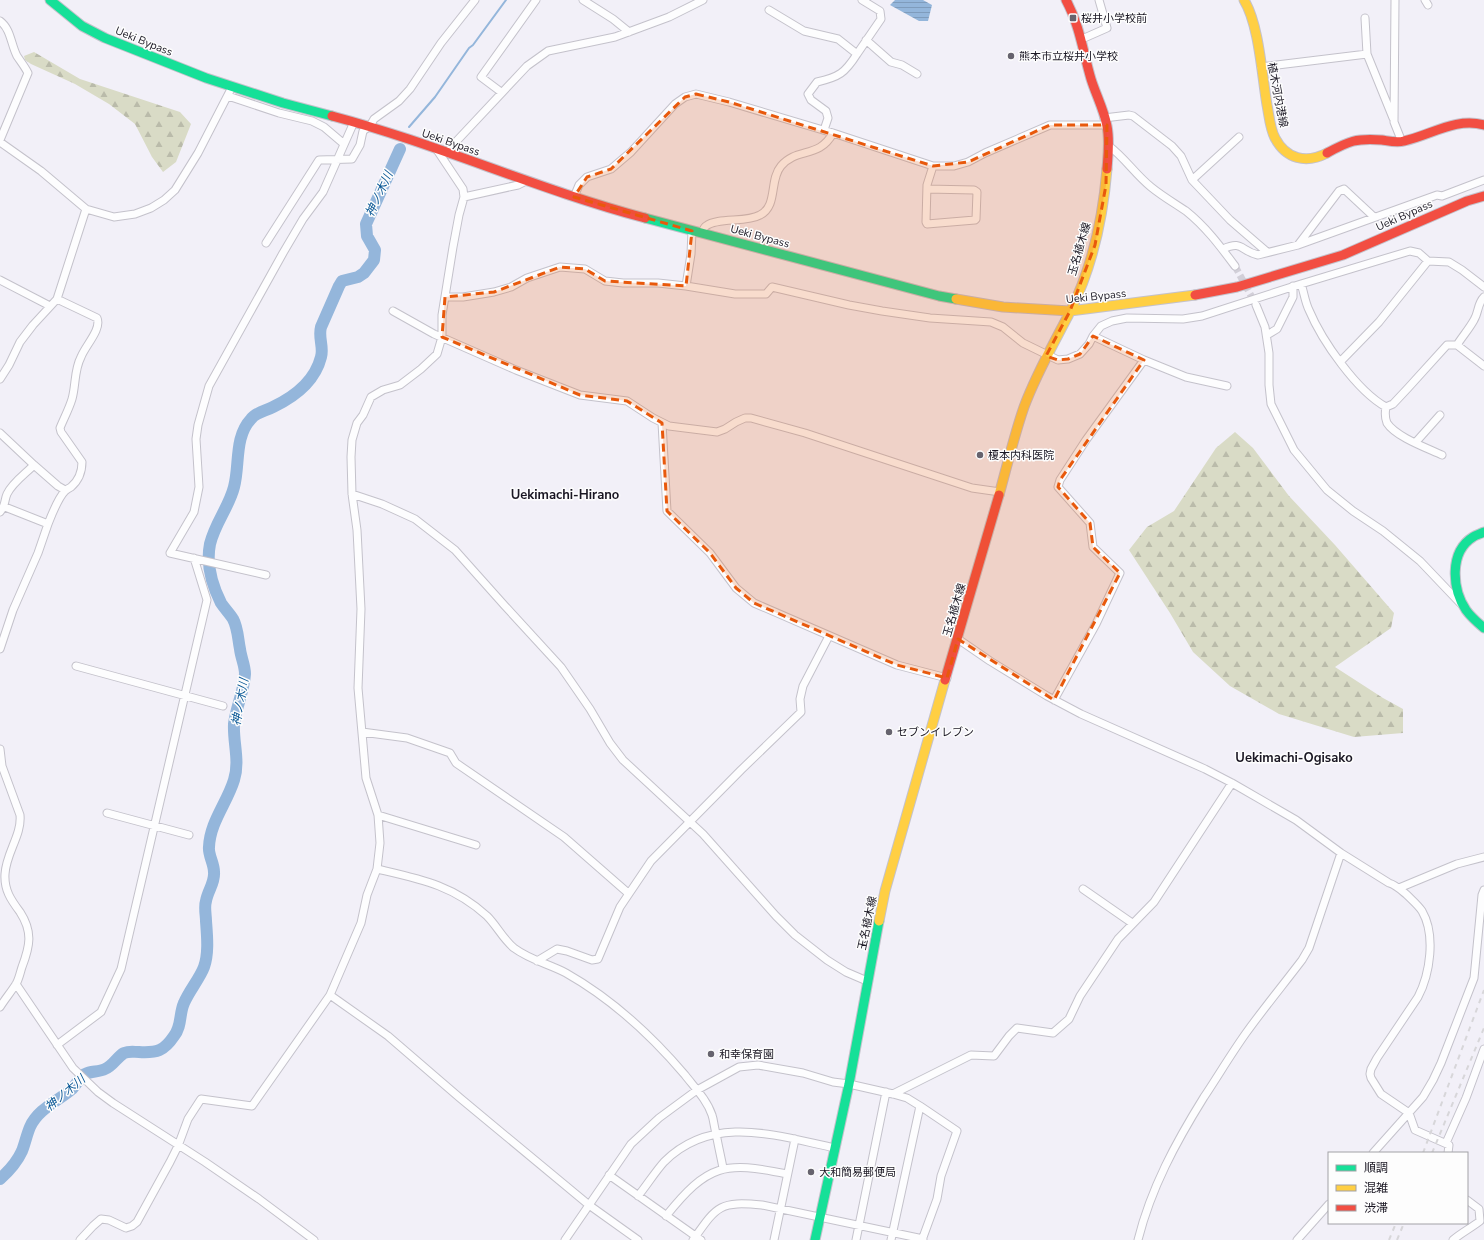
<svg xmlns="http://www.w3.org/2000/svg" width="1484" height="1240" font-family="'Nunito Sans','Noto Sans JP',sans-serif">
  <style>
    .forest { fill: url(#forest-firs) }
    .water { fill: url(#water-rules) }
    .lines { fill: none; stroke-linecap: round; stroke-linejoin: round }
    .stream { stroke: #94b6db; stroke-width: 2 }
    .river { stroke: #94b6db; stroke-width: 12 }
    .street-tunnel { stroke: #d2cfd8; stroke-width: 7; stroke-dasharray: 7 3.5; stroke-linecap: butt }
    .street-casing { stroke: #c4c2cb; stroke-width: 9 }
    .fast-casing { stroke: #c4c2cb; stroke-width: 11 }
    .slow-casing { stroke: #c4c2cb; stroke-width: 11 }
    .jam-casing { stroke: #c4c2cb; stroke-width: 11 }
    .street { stroke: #fdfdfe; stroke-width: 7 }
    .fast { stroke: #16e098; stroke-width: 9 }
    .slow { stroke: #ffcf43; stroke-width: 9 }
    .jam { stroke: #f24e42; stroke-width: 9 }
    .rail { stroke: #d7d6d9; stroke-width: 2; stroke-dasharray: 5 5; stroke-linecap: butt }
    .marked { fill: #e8590c; fill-opacity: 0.2; stroke: #e8590c; stroke-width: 3; stroke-dasharray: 8 5; stroke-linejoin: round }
    .poi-dot { fill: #66636e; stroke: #fdfdfd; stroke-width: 1.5 }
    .labels { text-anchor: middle; stroke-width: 3; stroke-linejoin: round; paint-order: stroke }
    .poi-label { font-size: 11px; fill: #1a1723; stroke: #fdfdfd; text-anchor: start }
    .street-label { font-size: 11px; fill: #1a1723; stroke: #fdfdfd }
    .water-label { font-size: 12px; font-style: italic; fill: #085795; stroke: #fdfdfd }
    .quarter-label { font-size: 13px; font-weight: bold; fill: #1a1723; stroke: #fdfdfd }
  </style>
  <defs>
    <pattern id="forest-firs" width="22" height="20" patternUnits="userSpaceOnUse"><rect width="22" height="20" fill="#d9dbc6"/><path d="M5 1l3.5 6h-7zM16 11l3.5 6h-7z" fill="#babbaa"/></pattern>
    <pattern id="water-rules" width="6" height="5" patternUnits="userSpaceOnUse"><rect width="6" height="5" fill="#94b6db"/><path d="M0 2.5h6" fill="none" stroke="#7f9cbc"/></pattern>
  </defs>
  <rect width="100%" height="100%" fill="#f2f0f8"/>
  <!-- forest -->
  <path class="forest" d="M34,52L80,79L180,112L191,124L176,162L163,172L152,157L135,124L109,104L75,84L31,64L25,60L24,56Z
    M1235,432L1253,448L1289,496L1335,545L1394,613L1391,628L1335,667L1383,698L1403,709V733L1354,737L1279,714L1230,686L1193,652L1170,613L1129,550L1147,527L1174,511L1216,448Z"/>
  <!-- water -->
  <path class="water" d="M895,0H923L932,5L928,21H919L890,5Z"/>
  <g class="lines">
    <!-- stream -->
    <path class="stream" d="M409,127L435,97L469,48L473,45L506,0"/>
    <!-- river -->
    <path class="river" d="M0,1179C9,1171 17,1162 22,1151C25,1143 27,1134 30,1127C38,1109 58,1101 72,1089C76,1085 80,1077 85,1074C91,1071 99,1072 105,1069C113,1066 117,1057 124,1053C129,1051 134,1052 139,1052C157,1053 164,1051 174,1036C182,1026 179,1014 184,1003C189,991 200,978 204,967C209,953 207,935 206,921C206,915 204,907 206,901C208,890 215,883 214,872C214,863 208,855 209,847C210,822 227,803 234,780C240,761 233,743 234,724C236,707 244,691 245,674C245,665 241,658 240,649C238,640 238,628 233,619C230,614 225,609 221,603C212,585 206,564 210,544C215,523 229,507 234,487C240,465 234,437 251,419C256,412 266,411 273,407C294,397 315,381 321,357C324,347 318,338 321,327L339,286L342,281L358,277L364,273L374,260L375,250L367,236L366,224L400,149"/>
    <!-- street-tunnel -->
    <path class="street-tunnel" d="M1235,266L1256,305"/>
    <!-- street casing -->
    <g class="street-casing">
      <path id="street" d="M583,0L613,19L629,32
        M1395,0L1394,122L1402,142
        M1425,0L1428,5
        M769,10L804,31L838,39L857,54C845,73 839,77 817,82L808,94L811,100L826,111L828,118L824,130
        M1365,18L1367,54L1393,118
        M0,21C11,29 11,45 17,56C21,62 25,67 28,73L0,140
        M1082,39L1107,28L1099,0
        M866,40L891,62L902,65L917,74
        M857,54L881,19L880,11L862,0
        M1261,67L1367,54
        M501,92L481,77L536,0
        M228,96L279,113L312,121L324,127L344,144
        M1104,118L1129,115L1133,116L1172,146L1181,156L1192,180
        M1239,137L1192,180L1230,220L1267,252
        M0,142L41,171L86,209L114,217L135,214L151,208L164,200L175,190L198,153L232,87
        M1109,146C1125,158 1135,174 1151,187C1162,196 1174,203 1186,211C1206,227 1220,246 1235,266
        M449,154L451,147L527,66L548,51L615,37L669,17L703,0
        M927,189L974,190L977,192L976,219L975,220L927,224L926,222L927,185L933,166
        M464,197L518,185L526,181
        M574,197L579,185L587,177L611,169L631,152L675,104L685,97L696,94L729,102L833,133L933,166H954L968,162L985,153L1050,125H1107
        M702,233C703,230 704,227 706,226C718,217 746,223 760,215C778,206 769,180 781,166C797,147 819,159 833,133
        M266,243L319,160L352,159L360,145L363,131L370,126L374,119L399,101L410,89L441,43L475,0
        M1298,245L1339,191L1344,189L1374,217
        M1223,249C1243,240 1240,251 1258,255L1298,245L1437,195L1442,196L1484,180
        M0,280L50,306
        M1301,284L1410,251L1419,253L1428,261L1449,262L1462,270L1484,287
        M686,286L691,254L692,231
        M445,297H463L494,292L511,287L527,278L560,267L585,269L605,281L623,283H658L686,286L735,294H766L772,287L849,305L882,311L930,318L991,322L1003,327L1023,343L1058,360L1068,359L1080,354L1089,344L1093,336L1101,326L1112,321L1127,318L1183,319L1202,316L1301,284C1304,292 1305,302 1309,310C1322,341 1357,391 1386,407L1393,404L1408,388L1447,345H1457L1484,366
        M1256,305L1265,327L1269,353V385L1271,404L1294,450L1327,490L1353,511L1383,531L1420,561L1460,603
        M393,311L434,334L516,370L580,395L627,401L653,418L669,426L717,432L725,429L736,422L745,418H751L805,433L972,488L1000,492
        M1267,335L1277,329L1293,297V286
        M1093,336L1144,360L1186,377L1227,386
        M1457,345C1462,337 1469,329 1474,320C1479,312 1477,304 1484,297
        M1340,362L1379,322L1428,261
        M0,379L9,365L20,342L33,325L57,299L86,209
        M1386,407C1385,412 1385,418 1387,423C1396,437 1427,448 1442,455
        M662,423L667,511L710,553L736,588L754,603L897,665L947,678
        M0,433L34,465C25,474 12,483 7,494C4,501 6,505 0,512
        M1415,443L1440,415
        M34,465L58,486L65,490
        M352,494L382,504L415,519L455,550L505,606L561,667L590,709L610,743L623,760L703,834L776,916L795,935L827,960L846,972L867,981
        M48,524C52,514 58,498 65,491C67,489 69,488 71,487C78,481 82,472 82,462L61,432L60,428C64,418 69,409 72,399C76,385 74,370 81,357C85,346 102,329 97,318L57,299
        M266,575L170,553L194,512L199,487L196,439L198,425L209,386L283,253L303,219L323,192L354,122
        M958,639L990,661L1047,696L1081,714L1205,769L1232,783L1296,820L1341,853L1389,883C1396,885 1401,890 1407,895C1412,900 1418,905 1422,911C1436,935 1430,974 1418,997L1377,1058L1371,1069L1370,1074L1371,1078L1381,1094L1409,1113L1415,1130L1449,1145L1448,1153
        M0,649L13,610L38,553L48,524L5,507
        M76,666L223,706
        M1054,700L1096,624L1120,573L1093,547L1090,523L1058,487L1060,480L1086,440L1144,360
        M362,732L407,738L450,753L456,763L564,837L628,893
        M0,749L2,766L20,815C22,835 6,853 5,874C4,890 11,900 20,912C33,932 30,946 22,967C20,973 19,979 16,984C11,992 5,999 0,1007
        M107,813L189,835
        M378,815L476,845
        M377,869C420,879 453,885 487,916C497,926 503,939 514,948C530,960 549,964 566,973C612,999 651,1035 685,1075C695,1088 707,1100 712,1115C714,1121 714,1127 716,1133C718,1145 721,1157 723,1168
        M1399,888L1457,864L1484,857
        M1083,889L1132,923
        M537,961L557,949L567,951L592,960L598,959L620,907L651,861L741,770L801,712L800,699L803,686L829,636
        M16,984L73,1068L98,1092L113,1103L205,1162L259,1199L314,1240
        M330,995L388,1036L460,1098L589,1205L638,1240
        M57,1045L101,1012L121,969L207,600L194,558
        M893,1094L971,1055L994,1056L1009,1036L1017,1028L1053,1033L1069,1019L1080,996L1118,939L1154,902L1232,783
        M920,1106L957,1131L941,1176L937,1199L922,1240
        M1446,1143L1466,1098L1484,1049
        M1373,1153L1423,1097L1433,1080L1441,1063L1474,978L1482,895L1484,890
        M609,1175L701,1240
        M638,1196C647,1185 655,1172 664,1162C713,1113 777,1136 835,1148
        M666,1216C708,1164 724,1161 787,1174
        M80,1240L93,1226L101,1219L109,1220L126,1228L132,1226L137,1222L170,1162L178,1146L188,1119L201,1099L252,1106L330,995L361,923L367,895L377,869L380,843L378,815L366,778L358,688L361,609L357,530L352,494L351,457L352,440L357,423L363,415L371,397L383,390L400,385L421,369L437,354L442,337V315L453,247L459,215L464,197L463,189L437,150
        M565,1240L631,1144L659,1118L697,1090L739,1067L758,1065L803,1073L833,1082L849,1084L893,1094L907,1098L920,1106L891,1240
        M693,1240C717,1206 719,1201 762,1205L923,1239
        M774,1240L795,1139
        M856,1240L886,1092
        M1138,1240C1151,1188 1176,1142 1204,1097C1218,1076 1231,1054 1246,1033C1264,1008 1283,985 1302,960L1309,948L1341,853
        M1297,1240L1329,1204
        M1453,1240C1461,1233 1471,1228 1480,1221L1479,1209L1467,1200"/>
    </g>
    <!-- fast casing -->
    <g class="fast-casing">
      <path id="fast" d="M50,0L82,26L105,38L206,78L283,103L332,116
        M645,218L939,296L956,299
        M1484,532C1480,534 1476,535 1473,537C1449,552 1452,589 1466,610C1471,617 1478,623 1484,628
        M815,1240L849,1084L879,921"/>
    </g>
    <!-- slow casing -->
    <g class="slow-casing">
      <path id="slow" d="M1244,0C1259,24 1262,76 1267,105C1269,115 1270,129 1275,138C1286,159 1306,164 1327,153
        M956,299L1003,307L1070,311L1195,295
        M999,495C1007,466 1014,436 1024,407C1036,374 1054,343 1070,312C1092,268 1103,218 1107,169
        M879,921L885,891L945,680"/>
    </g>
    <!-- jam casing -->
    <g class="jam-casing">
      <path id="jam" d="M1066,0C1080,26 1083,52 1091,79C1096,95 1104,110 1107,126C1110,141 1108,155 1107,169
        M332,116C438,144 539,190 645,218
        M1327,153C1349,141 1356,138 1382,140C1389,141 1397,143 1404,141C1431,135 1456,117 1484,125
        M1195,295L1237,287L1343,255L1467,201L1484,196
        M945,680L999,495"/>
    </g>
    <!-- street -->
    <use href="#street" class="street"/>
    <!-- fast -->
    <use href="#fast" class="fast"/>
    <!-- slow -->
    <use href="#slow" class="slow"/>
    <!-- jam -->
    <use href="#jam" class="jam"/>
    <!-- rail -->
    <path class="rail" d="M1423,1153L1484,990
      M1432,1153L1484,1028
      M1389,1240L1396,1223
      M1397,1240L1404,1223"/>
  </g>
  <!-- marked area -->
  <path class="marked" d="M696,94L729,102L933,166L968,162L1050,125H1107L1106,185L1095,245L1070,311L1046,356L1058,360L1068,359L1080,354L1093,336L1144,360L1060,480L1058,487L1090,523L1093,547L1120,573L1054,700L958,639L947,678L897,665L754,603L736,588L710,553L667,511L662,423L627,401L580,395L442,337L445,297L494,292L560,267L585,269L605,281L686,286L692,231L574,197L587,177L611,169L685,97Z"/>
  <!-- markers -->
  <g class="poi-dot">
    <rect x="1069" y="14" width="8" height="8" rx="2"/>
    <circle cx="1011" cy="56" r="4"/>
    <circle cx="980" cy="455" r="4"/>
    <circle cx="889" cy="732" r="4"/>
    <circle cx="711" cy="1054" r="4"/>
    <circle cx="811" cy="1172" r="4"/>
  </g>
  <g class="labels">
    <!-- poi labels -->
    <g class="poi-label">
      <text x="1081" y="22">桜井小学校前</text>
      <text x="1019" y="60">熊本市立桜井小学校</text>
      <text x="988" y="459">榎本内科医院</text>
      <text x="897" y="736">セブンイレブン</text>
      <text x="719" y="1058">和幸保育園</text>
      <text x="819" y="1176">大和簡易郵便局</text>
    </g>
    <!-- street labels -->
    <g class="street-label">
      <text transform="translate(144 41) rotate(22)" y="4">Ueki Bypass</text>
      <text transform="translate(1278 95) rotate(79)" y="4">植木河内港線</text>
      <text transform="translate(451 142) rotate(19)" y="4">Ueki Bypass</text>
      <text transform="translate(1404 215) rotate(-24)" y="4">Ueki Bypass</text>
      <text transform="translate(760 236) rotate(15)" y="4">Ueki Bypass</text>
      <text transform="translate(1079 249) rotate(-74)" y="4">玉名植木線</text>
      <text transform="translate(1096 296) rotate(-6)" y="4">Ueki Bypass</text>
      <text transform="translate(954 610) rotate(-74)" y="4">玉名植木線</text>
      <text transform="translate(867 923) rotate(-78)" y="4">玉名植木線</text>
    </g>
    <!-- water labels -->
    <g class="water-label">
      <text transform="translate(379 194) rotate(-65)" y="4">神ノ木川</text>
      <text transform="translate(240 702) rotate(-80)" y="4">神ノ木川</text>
      <text transform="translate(65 1093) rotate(-40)" y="4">神ノ木川</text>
    </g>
    <!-- quarter labels -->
    <g class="quarter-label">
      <text x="565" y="499">Uekimachi-Hirano</text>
      <text x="1294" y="762">Uekimachi-Ogisako</text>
    </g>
  </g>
  <!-- legend -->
  <rect x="1328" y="1152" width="140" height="72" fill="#fdfdfd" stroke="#a2a1a6"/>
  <rect x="1336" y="1165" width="20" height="6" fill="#16e098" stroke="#a2a1a6"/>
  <text x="1364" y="1172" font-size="12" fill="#1a1723">順調</text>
  <rect x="1336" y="1185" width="20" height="6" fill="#ffcf43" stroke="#a2a1a6"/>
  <text x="1364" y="1192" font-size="12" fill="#1a1723">混雑</text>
  <rect x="1336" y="1205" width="20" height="6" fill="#f24e42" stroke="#a2a1a6"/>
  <text x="1364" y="1212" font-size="12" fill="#1a1723">渋滞</text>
</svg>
